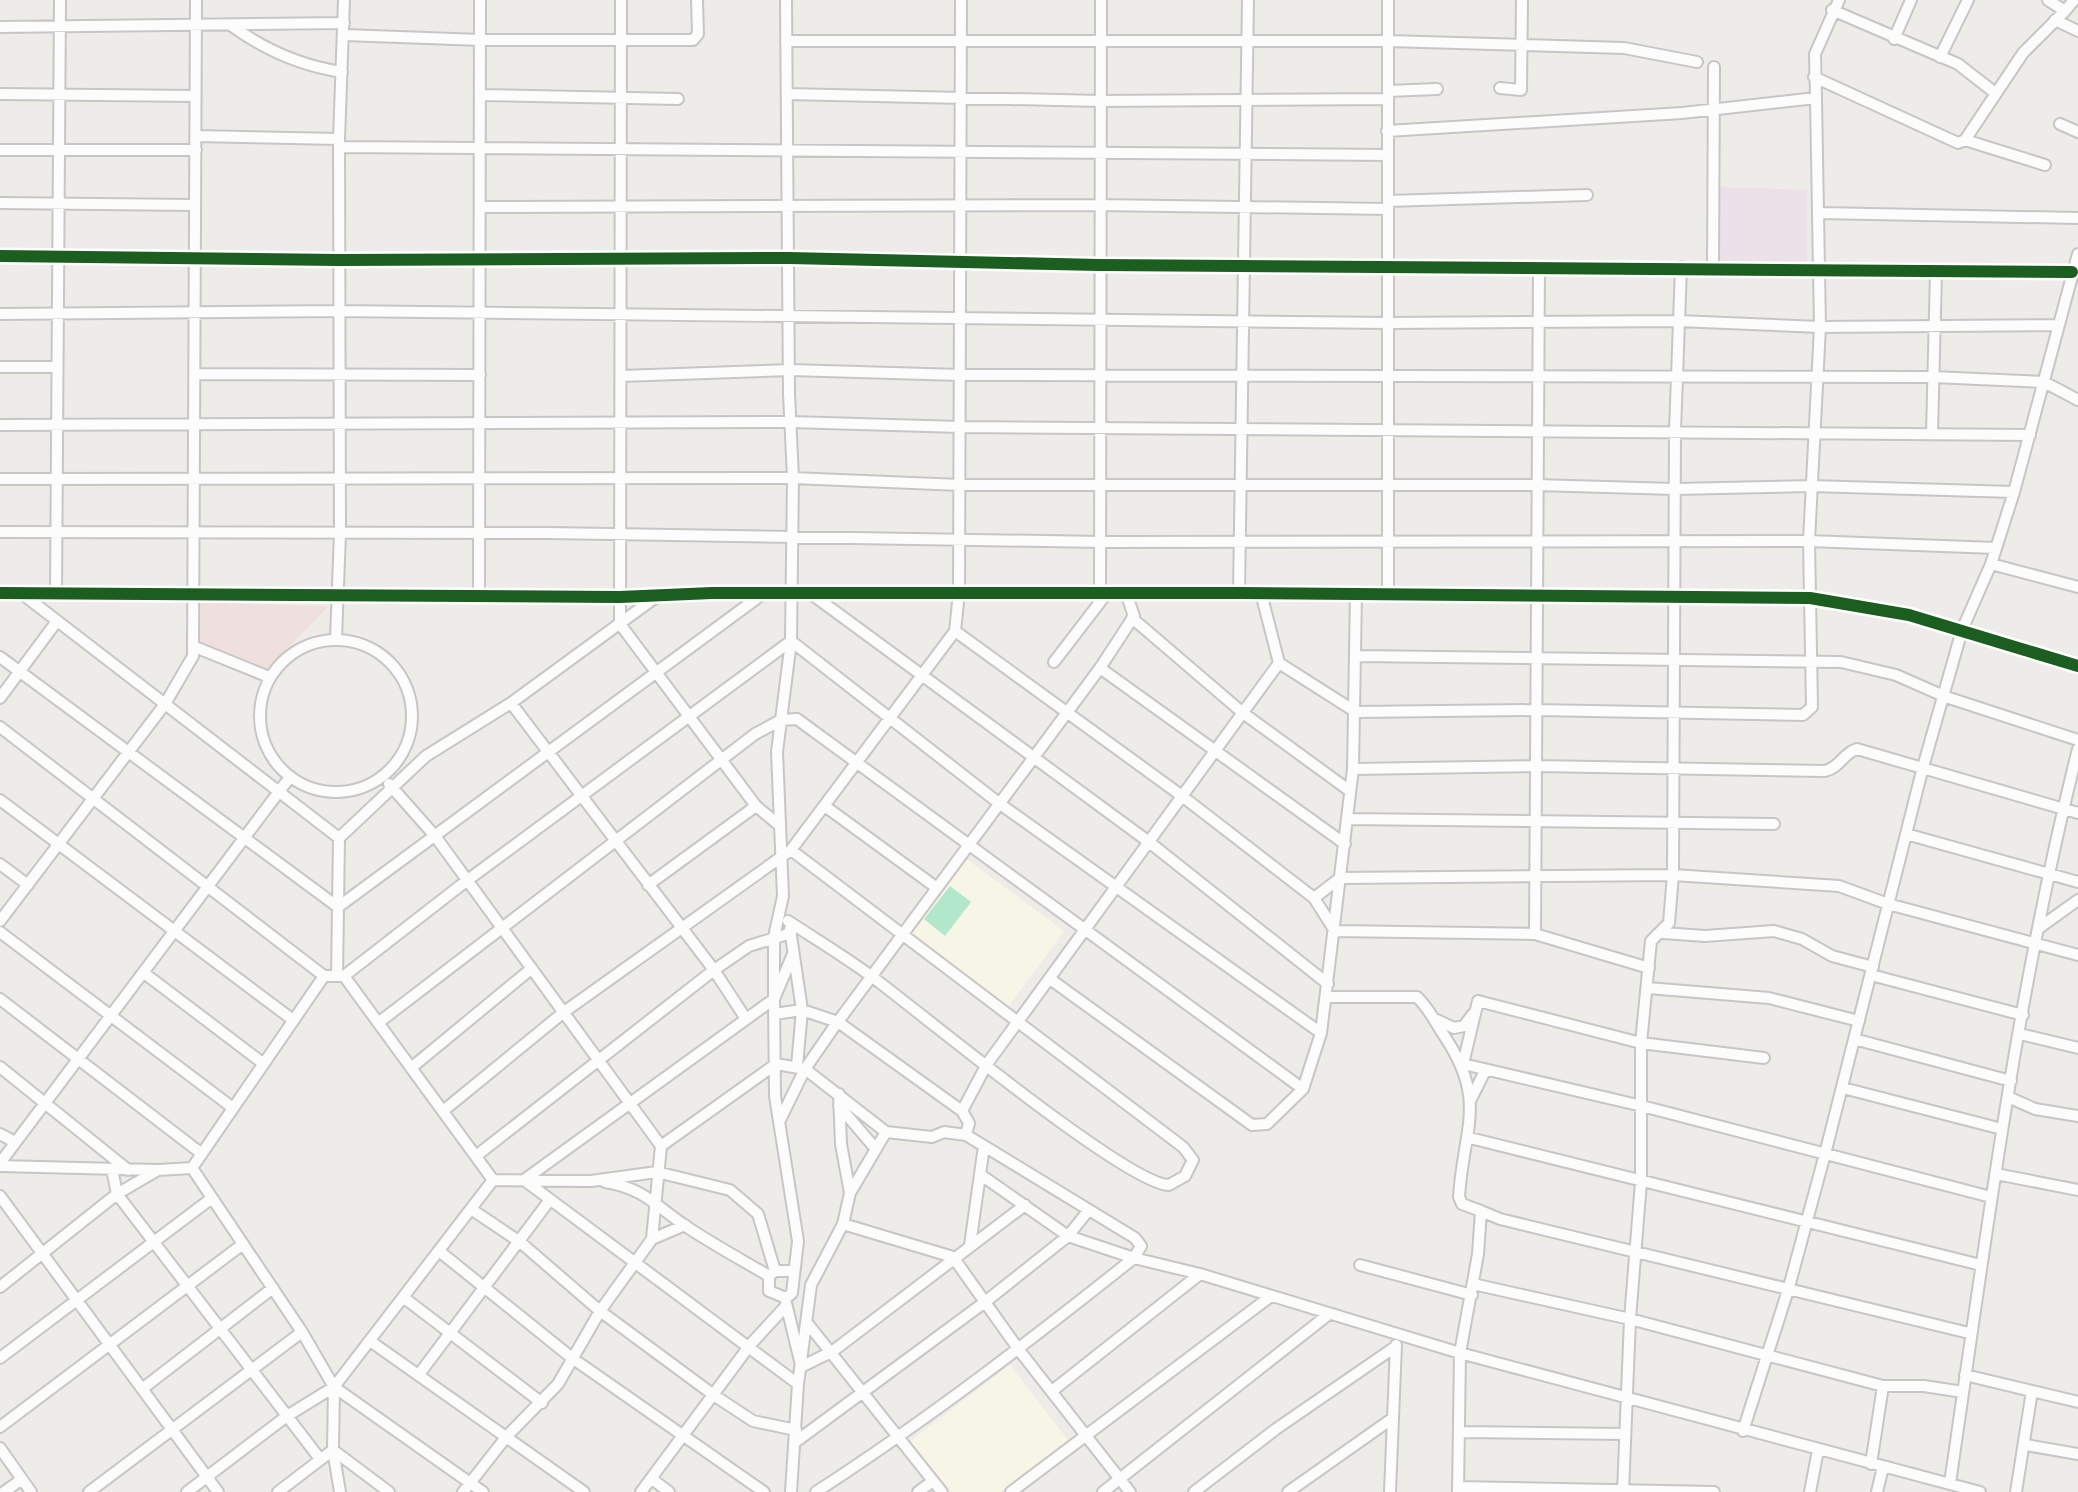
<svg xmlns="http://www.w3.org/2000/svg" width="2078" height="1492" font-family="'Noto Sans',sans-serif">
  <style>
    .commercial { fill: #f0dfdf }
    .industrial { fill: #ece1e8 }
    .education { fill: #f7f5e5 }
    .pitch { fill: #b2e7cc }
    .lines { fill: none; stroke-linecap: round; stroke-linejoin: round }
    .minor-casing { stroke: #c7c6c5; stroke-width: 14 }
    .minor { stroke: #fcfcfc; stroke-width: 10 }
    .cycleway-casing { stroke: #fff; stroke-width: 17 }
    .cycleway { stroke: #1b5e20; stroke-width: 12 }
  </style>
  <rect width="100%" height="100%" fill="#eeece9"/>
  <!-- commercial -->
  <path class="commercial" d="M201,602L329,606L256,680L200,652Z"/>
  <!-- industrial -->
  <path class="industrial" d="M1715,187L1807,190V265L1714,263Z"/>
  <!-- education -->
  <path class="education" d="M965,858L1064,931L1008,1007L909,934Z
    M1010,1365L1068,1440L1000,1492H949L910,1441Z"/>
  <!-- pitch -->
  <path class="pitch" d="M950,886L971,902L945,936L924,919Z"/>
  <g class="lines">
    <!-- minor casing -->
    <g class="minor-casing">
      <path id="minor" d="M621,0L620,624L756,806
        M786,0L789,394L793,478L791,641L777,752L783,896L774,937V999L775,1096L798,1241L792,1293L786,1298L769,1291V1276L775,1271H792
        M961,0L959,593L955,631L1182,796L1314,898L1335,931L1535,934
        M1388,0V595
        M1832,10L1958,64L1994,92
        M2065,11L2074,0
        M2055,20L2078,31
        M232,26C265,50 302,66 342,72
        M0,27L344,23
        M344,35L481,40H693L698,34L697,0
        M1894,39L1911,0
        M786,41H1388L1624,48L1697,62
        M1940,57L1968,0
        M1814,77L1958,143L1965,140L2023,53L2065,11L2048,0
        M1500,88L1521,90L1522,0
        M1388,91L1437,89
        M0,94L195,96
        M787,94L1101,101L1388,99
        M480,95L678,99
        M1816,98L1815,54L1839,0
        M2060,124L2078,132
        M196,136L339,139
        M1965,140L2045,165
        M339,147L1388,155
        M0,150H196
        M1388,201L1587,195
        M0,203L195,205
        M482,207L1098,205L1388,209
        M1820,213L2078,218
        M0,256L339,260L789,258L1099,265L2072,272
        M1539,268L1535,934L1649,968
        M1713,268L1714,67
        M0,314L337,311L1388,323L1679,321L1820,327L2059,325
        M0,367H57
        M195,374L480,375
        M621,376L790,370L960,375L1933,377L2044,382L2078,400
        M0,425L790,422L960,427L2030,435
        M1932,434L1936,272
        M0,479L793,478L960,485H1536L1675,489L1811,486L2014,492
        M0,532L549,533L1102,542L1809,541L1996,548
        M1991,564L2078,587
        M0,593L620,597L712,593H1239L1810,598L1909,615L2078,666
        M21,593L339,838
        M56,593L60,0
        M810,593L1149,842L1328,984
        M1100,593L1101,0
        M1239,593L1248,0
        M479,595L480,0
        M1132,618L1243,713L1350,791
        M336,639L340,533L339,139L344,0
        M260 716a76 76 0 1 1 152 0a76 76 0 1 1-152 0Z
        M195,647L269,677
        M1356,656L1841,662L1896,675L1946,697L2078,740
        M0,657L338,907L764,593
        M1054,662L1107,593
        M1279,663L1356,712L1536,710L1803,715L1812,707L1809,541L1820,327L1816,98L1682,113L1387,131
        M1100,668L1345,844
        M0,698L57,621
        M511,703L714,970L746,1019
        M0,727L324,976
        M1353,769L1536,766L1825,771C1841,767 1843,753 1857,749L2078,813
        M389,784L435,836L661,1146
        M0,800L293,1020
        M826,807L937,888
        M1348,819L1774,824
        M1906,834L2078,882
        M791,850L955,631
        M0,864L28,885
        M648,885L756,806L779,825
        M1314,898L1340,878L1673,875L1839,886L1888,904L2078,955
        M0,921L165,704L193,656L196,0
        M2039,928L2078,900
        M790,929L802,1010L797,1066
        M0,932L233,1108
        M1663,933L1705,936L1774,931L1802,939L1832,956L1873,967
        M793,954L774,999L524,1180L798,1384
        M144,973L264,1064
        M1871,975L2023,1015
        M337,976L339,838L426,756L511,703L656,597
        M344,976L465,882L791,641L1000,804L1321,1033
        M1050,979L1252,1125L1267,1124L1303,1089L1321,1033L1353,769L1356,594
        M1648,988L1769,998L1859,1021
        M1326,997H1417C1429,1008 1436,1024 1445,1037C1488,1102 1463,1129 1459,1197L1462,1204L1481,1211L1478,1254L1460,1353L1458,1492
        M0,999L202,1154
        M1478,1001L1463,1064L1642,1106L1991,1197
        M1478,1001L1641,1043L1764,1058
        M774,1014L802,1010L838,1022L962,1111
        M1437,1020L1454,1028L1464,1026L1473,1014
        M378,1023L755,734L781,720L797,719L1303,1089
        M2020,1034L2078,1048
        M1854,1039L2011,1081
        M0,1067L128,1170
        M411,1068L531,969
        M1843,1088L2002,1129
        M2008,1097L2035,1109L2078,1116
        M1471,1099L1485,1071
        M839,1106L875,1148
        M443,1111L564,1012L791,850L1183,1147L1193,1160L1185,1176L1169,1185C1127,1184 922,1014 875,979C847,958 817,940 788,921
        M779,1122L805,1069L834,1027L1100,668L1134,616L1126,593
        M0,1134L15,1142
        M1470,1138L1981,1265
        M476,1156L714,970L749,946L791,933
        M0,1163L290,777
        M0,1166L158,1170L192,1168
        M192,1168L324,976H344L493,1180
        M192,1168L302,1332L334,1387L483,1492
        M112,1169L117,1194L320,1459
        M1996,1174L2078,1190
        M981,1175L1068,1236L1134,1258L1200,1274L1460,1353L1980,1492
        M493,1180L591,1181L657,1172L730,1190L758,1214L775,1271
        M605,1182C644,1188 657,1207 687,1227C714,1245 742,1260 769,1276
        M850,1193L886,1132
        M0,1196L218,1492
        M471,1209L520,1242L600,1311L715,1396L753,1421L796,1430
        M1481,1211L1500,1219L1969,1333
        M843,1224L953,1257L1019,1350L1130,1492
        M652,1239L661,1146L776,1064L805,1069L886,1132L932,1137L944,1132L966,1135L969,1123L962,1111L987,1064L1279,663L1261,593
        M970,1245L984,1146
        M439,1251L572,1358L764,1492
        M1360,1265L1472,1295
        M1473,1284L1630,1319L1883,1386H1924L1963,1392
        M0,1287L117,1194L158,1170
        M403,1297L542,1403
        M786,1303L800,1361
        M808,1324L942,1492
        M370,1341L584,1492
        M0,1358L212,1198
        M801,1367L833,1351L1025,1205
        M420,1373L549,1201
        M1965,1375L2078,1402
        M334,1387L333,1450L340,1492
        M142,1389L273,1288
        M1052,1391L1200,1274
        M0,1427L243,1244
        M1743,1431L1789,1287L1825,1154L1923,767L1962,630L1991,564L2014,492L2078,254
        M1460,1432L1625,1434
        M794,1443L985,1302L1068,1236L1088,1211
        M2026,1445L2078,1454
        M0,1448L31,1492
        M1871,1464L1883,1386
        M652,1479L669,1492
        M1950,1483C1986,1238 2017,990 2078,749
        M1458,1487L1714,1492
        M4,1492L22,1479
        M89,1492L302,1332
        M187,1492L287,1416L334,1387L493,1180
        M278,1492L333,1450L389,1492
        M463,1492L507,1436L558,1384L600,1311L652,1239L685,1225
        M641,1492L750,1345L785,1307
        M791,1492L798,1384L811,1285L843,1224L850,1193L841,1144L839,1094
        M816,1492C927,1420 1031,1340 1134,1258L1141,1246L1135,1238L966,1135
        M918,1492L933,1481
        M1011,1492L1271,1296
        M1103,1492L1329,1314
        M1194,1492L1276,1429L1395,1347
        M1288,1492L1393,1418
        M1390,1492L1396,1345
        M1623,1492L1630,1319L1641,1182V1043L1651,941L1669,923L1673,875L1675,431L1681,267
        M1810,1492L1818,1450
        M1877,1492L1883,1467
        M2016,1492L2032,1391"/>
    </g>
    <!-- minor -->
    <use href="#minor" class="minor"/>
    <!-- cycleway casing -->
    <g class="cycleway-casing">
      <path id="cycleway" d="M0,256L339,260L789,258L1099,265L2072,272
        M0,593L620,597L712,593H1239L1810,598L1909,615L2078,666"/>
    </g>
    <!-- cycleway -->
    <use href="#cycleway" class="cycleway"/>
  </g>
</svg>
